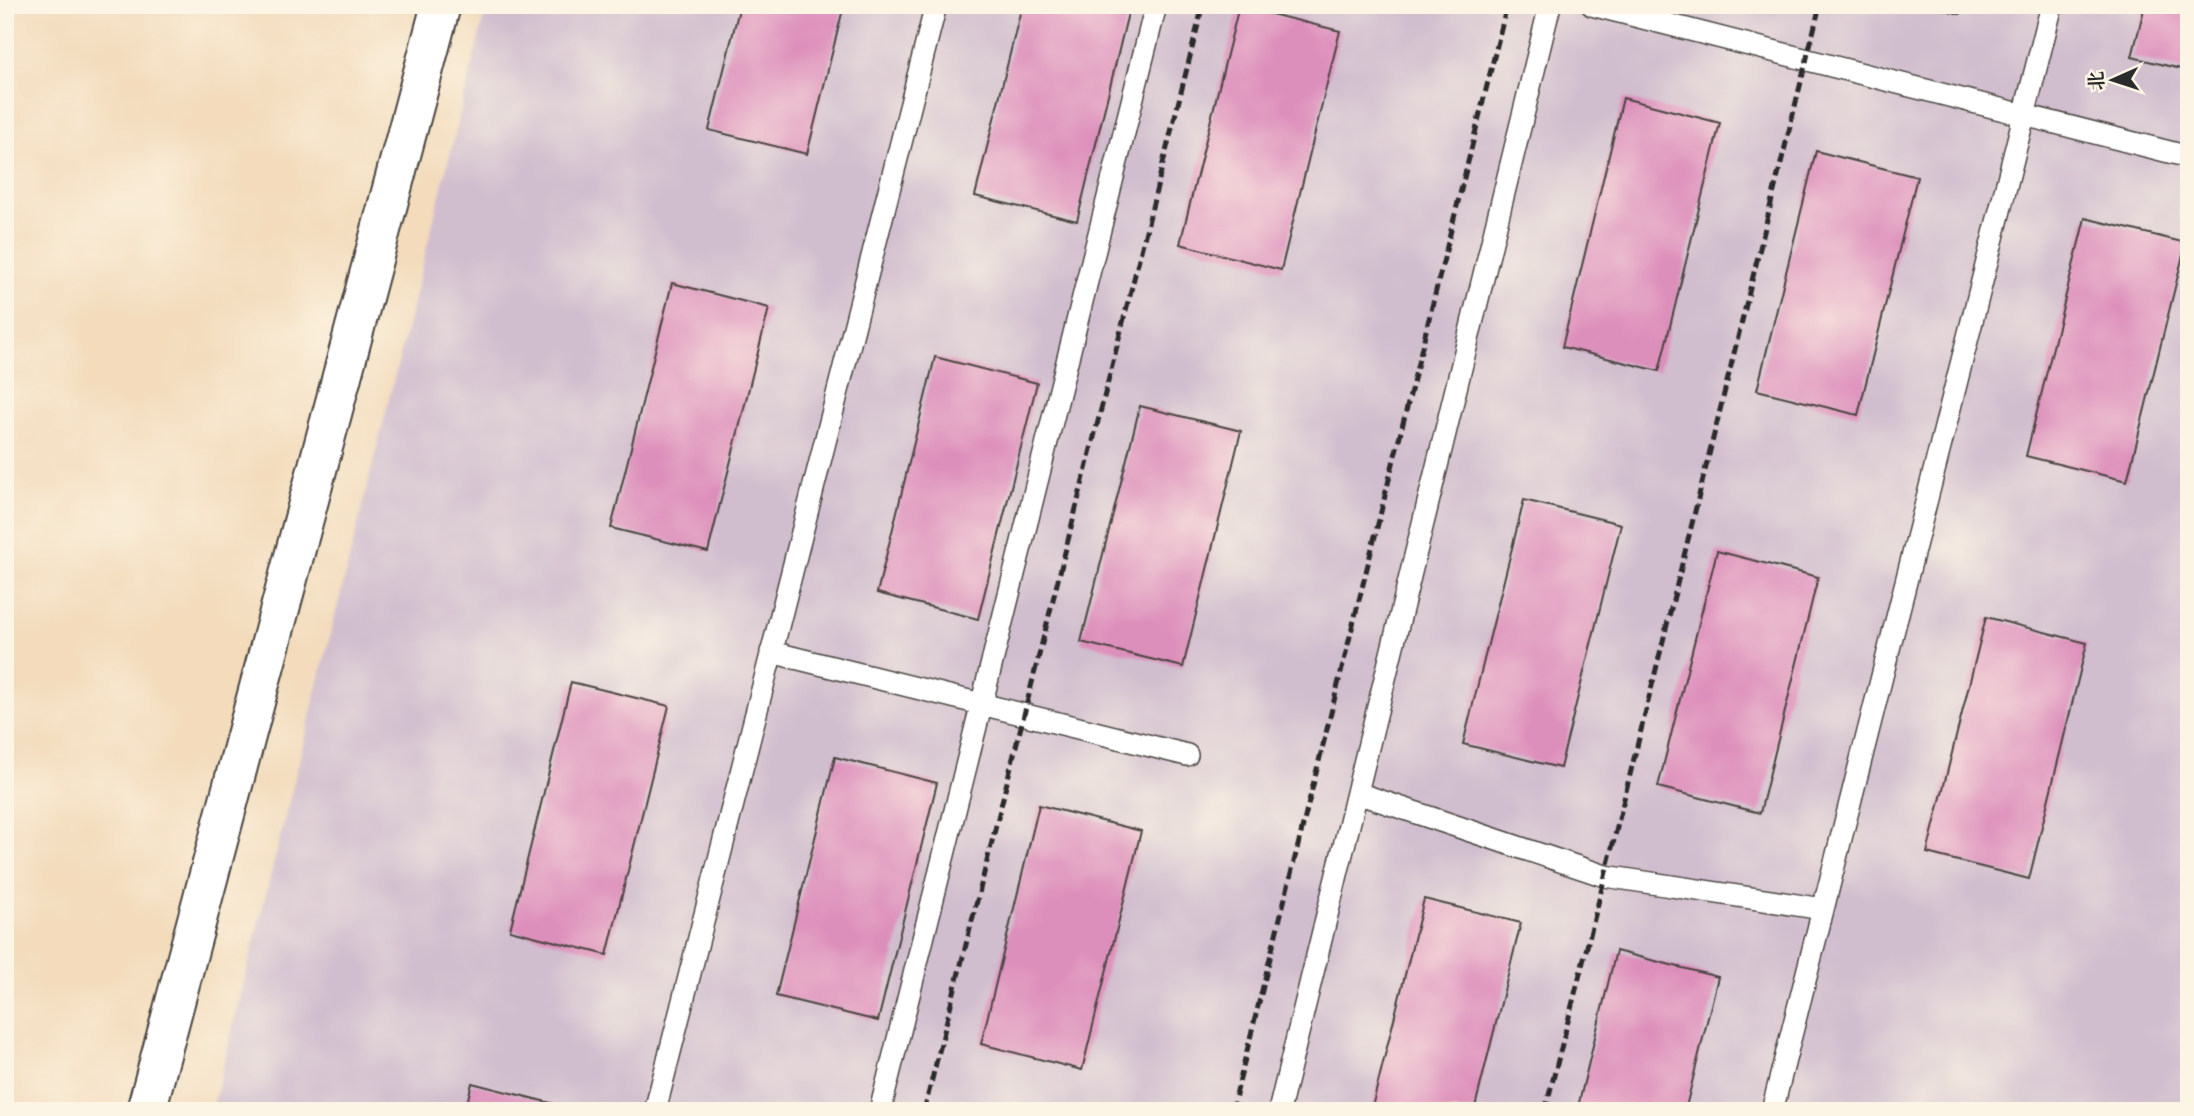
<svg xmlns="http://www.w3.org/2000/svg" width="2194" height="1116" font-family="'Sorts Mill Goudy','Noto Serif SC',serif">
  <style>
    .industrial { fill: #d0bdce }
    .building { fill: #dd8fbb }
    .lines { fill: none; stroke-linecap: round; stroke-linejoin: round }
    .lane-casing { stroke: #494541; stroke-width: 24 }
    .street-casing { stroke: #494541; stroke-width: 42 }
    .lane { stroke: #fff; stroke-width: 21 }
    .street { stroke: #fff; stroke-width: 38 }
    .rail { stroke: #2b2b2b; stroke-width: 5; stroke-dasharray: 10 5; stroke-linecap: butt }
  </style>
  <rect width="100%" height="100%" fill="#fcf5e5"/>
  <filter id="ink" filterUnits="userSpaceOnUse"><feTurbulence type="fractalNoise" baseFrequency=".0143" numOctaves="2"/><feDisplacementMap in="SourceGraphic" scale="14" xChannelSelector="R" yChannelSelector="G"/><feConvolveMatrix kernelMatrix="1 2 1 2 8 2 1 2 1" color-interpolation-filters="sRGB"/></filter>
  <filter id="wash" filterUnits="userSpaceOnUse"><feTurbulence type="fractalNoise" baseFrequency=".00686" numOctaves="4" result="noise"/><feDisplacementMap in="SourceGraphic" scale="28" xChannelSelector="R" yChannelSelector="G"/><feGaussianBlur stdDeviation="1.57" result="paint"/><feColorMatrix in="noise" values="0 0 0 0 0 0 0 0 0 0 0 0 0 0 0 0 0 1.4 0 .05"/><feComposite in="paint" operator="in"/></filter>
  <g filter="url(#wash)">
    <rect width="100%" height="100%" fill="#f3dbbc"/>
    <!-- industrial -->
    <path class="industrial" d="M487,5H2189V1111H212Z"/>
    <g id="blocks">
      <!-- building -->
      <path class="building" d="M740,5H844L807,154L709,130Z
        M1022,5H1130L1077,221L975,196Z
        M1928,5H1962L1960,14Z
        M2145,5H2189V71L2132,57Z
        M1239,6L1340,31L1281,270L1180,244Z
        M1623,98L1720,123L1659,371L1562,347Z
        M1816,151L1917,177L1858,415L1757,390Z
        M2085,218L2186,243L2127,481L2026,456Z
        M672,283L769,308L708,552L611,528Z
        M935,357L1037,383L978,619L877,593Z
        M1140,406L1241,431L1183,667L1081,642Z
        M1524,500L1621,524L1560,768L1463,744Z
        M1717,551L1818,577L1760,813L1658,787Z
        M1986,617L2087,643L2029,879L1927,853Z
        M571,682L669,706L607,955L510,930Z
        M835,757L937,783L878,1021L776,996Z
        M1039,805L1141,831L1082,1070L981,1044Z
        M1424,899L1521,923L1474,1111H1371Z
        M1616,951L1718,977L1685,1111H1577Z
        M472,1083L570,1108L569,1111H465Z"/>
    </g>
  </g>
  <g filter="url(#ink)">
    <use href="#blocks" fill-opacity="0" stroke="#494541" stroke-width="2"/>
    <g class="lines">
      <!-- lane casing -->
      <g class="lane-casing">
        <path id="lane" d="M1592,5L2189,157
          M771,652L1187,755
          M1357,793L1605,876L1823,909
          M655,1111L936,5
          M880,1111L1156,5
          M1279,1111L1550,5
          M1772,1111L2052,5"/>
      </g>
      <!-- street casing -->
      <g class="street-casing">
        <path id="street" d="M146,1111L441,5"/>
      </g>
      <!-- lane -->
      <use href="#lane" class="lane"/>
      <!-- street -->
      <use href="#street" class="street"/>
      <!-- rail -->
      <path class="rail" d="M924,1111L1203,5
        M1232,1111L1507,5
        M1545,1111L1605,876L1820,5"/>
    </g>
  </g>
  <!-- margin -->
  <rect width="2194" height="1116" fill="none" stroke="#fcf5e5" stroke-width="28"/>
  <!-- north arrow -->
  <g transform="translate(2113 80) rotate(267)" stroke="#fcf5e5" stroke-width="5" paint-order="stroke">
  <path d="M0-5L12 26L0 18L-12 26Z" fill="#2b2b2b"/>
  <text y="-10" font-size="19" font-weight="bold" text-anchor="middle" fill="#2b2b2b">北</text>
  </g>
</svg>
